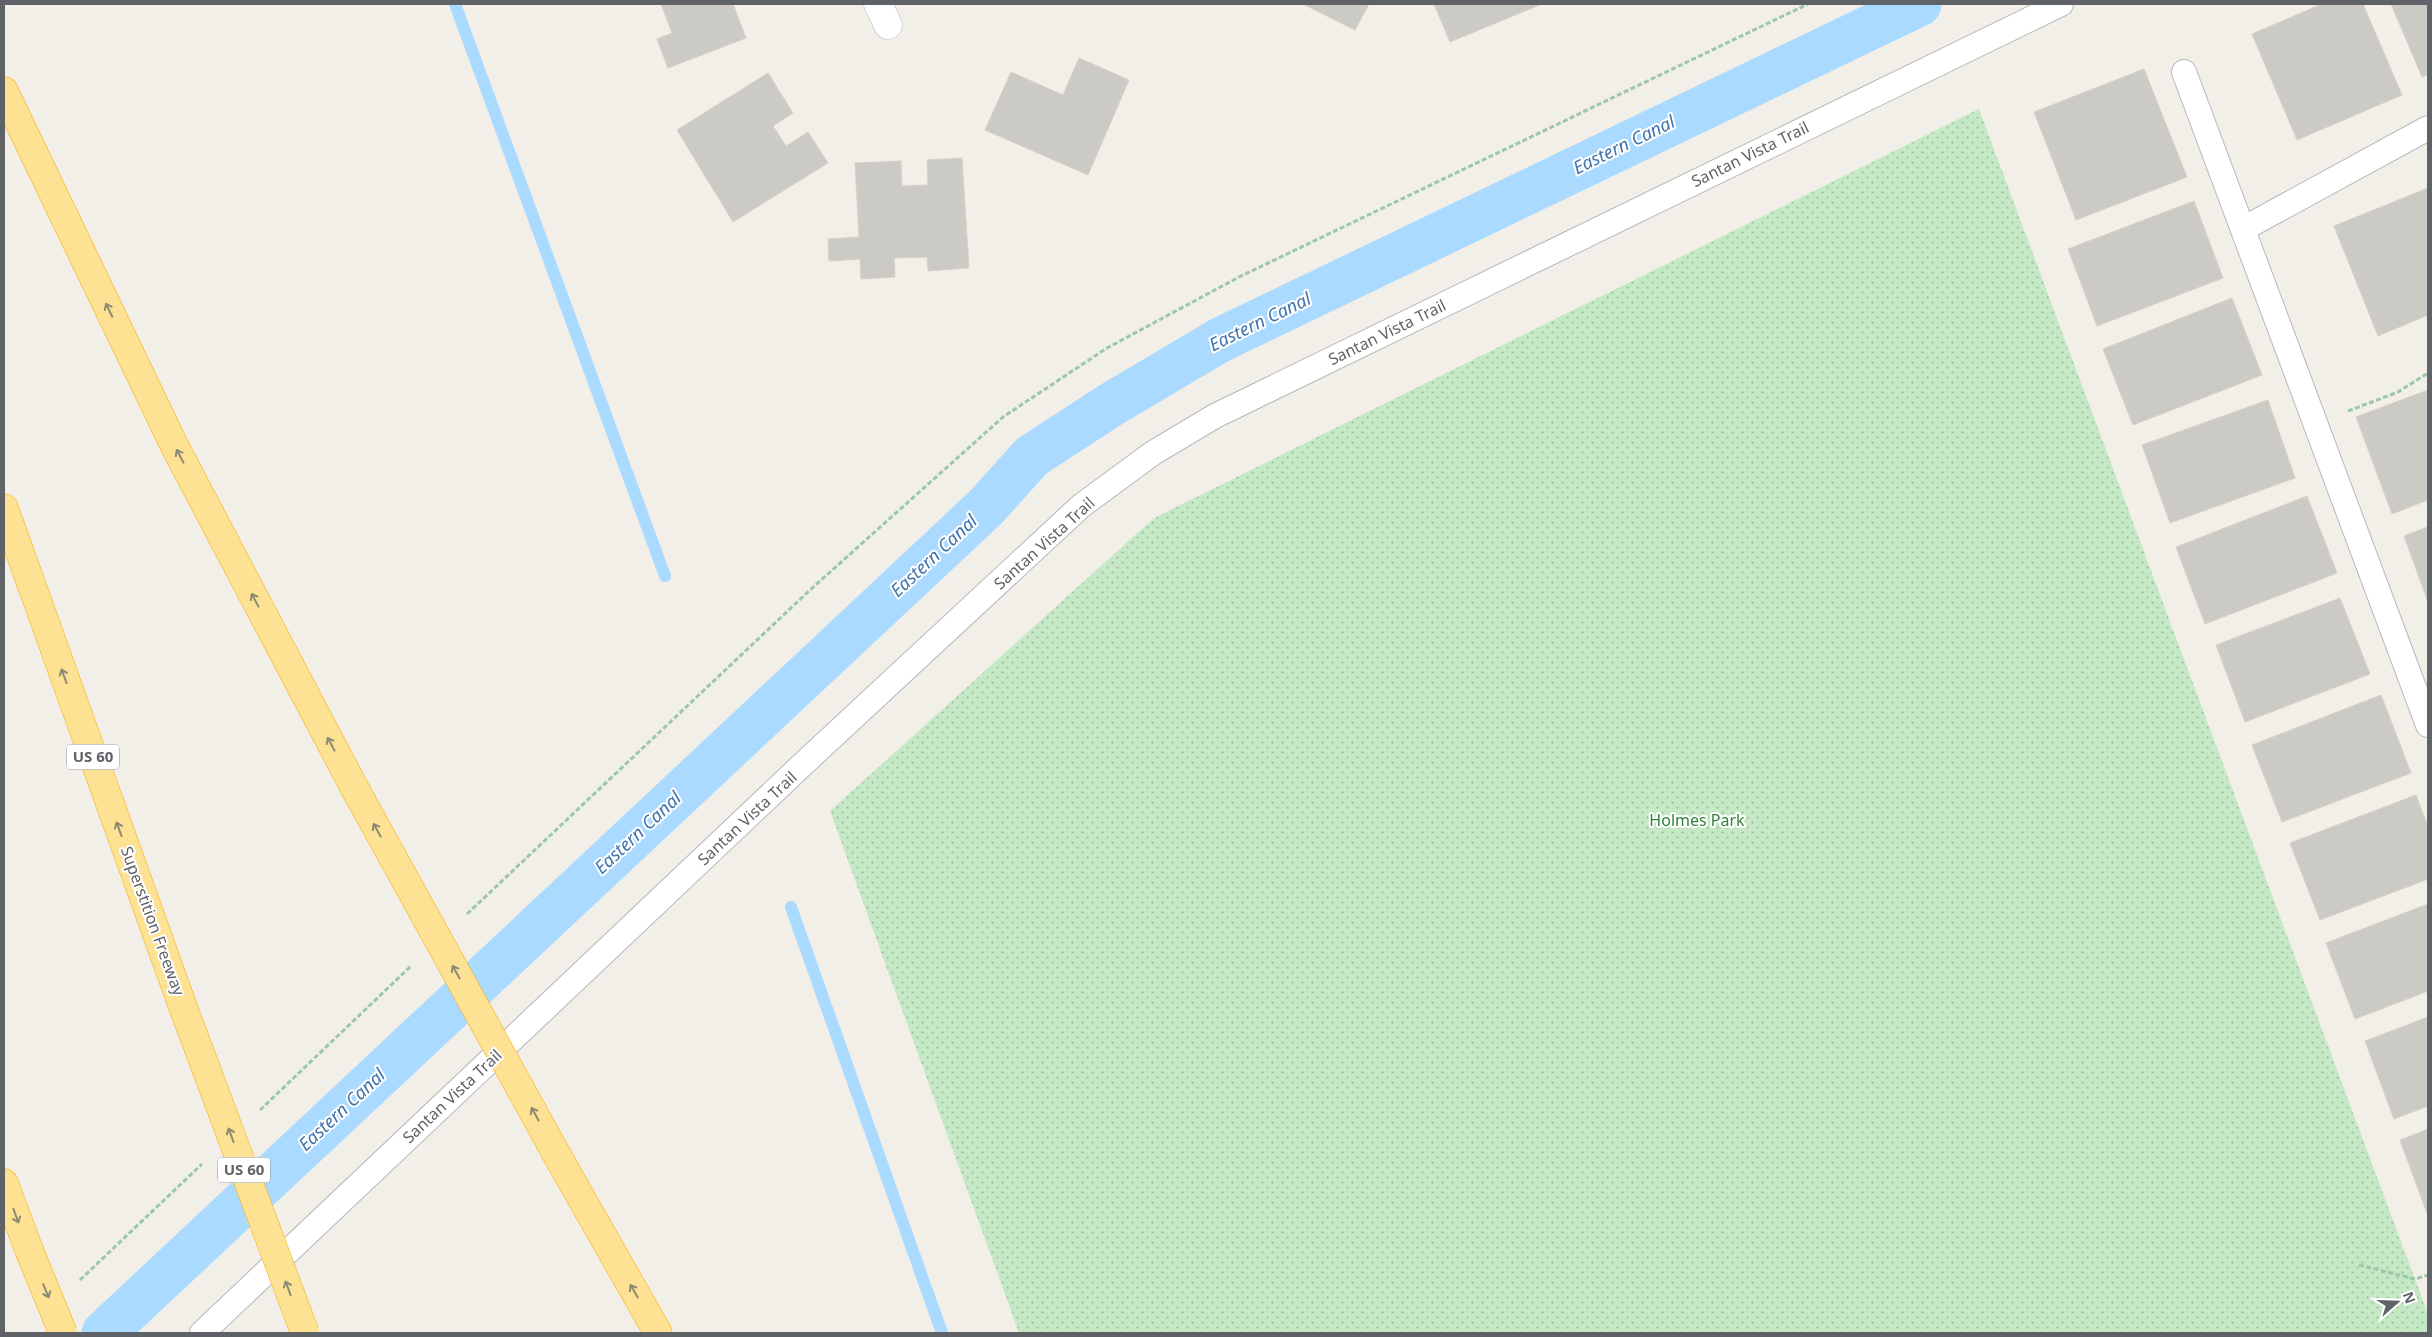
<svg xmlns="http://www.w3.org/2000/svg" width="2432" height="1337" font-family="'Noto Sans',sans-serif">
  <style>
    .park { fill: url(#park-dots) }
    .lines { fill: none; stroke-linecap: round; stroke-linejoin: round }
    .stream { stroke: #aadaff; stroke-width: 12 }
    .canal { stroke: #aadaff; stroke-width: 45 }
    .building { fill: #cccac5; stroke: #d6d1c6 }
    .service-casing { stroke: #b5b8bc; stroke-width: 26 }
    .minor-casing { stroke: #b5b8bc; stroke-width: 29 }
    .motorway-casing { stroke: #f9ab00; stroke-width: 29 }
    .path { stroke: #9cc7a9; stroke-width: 3; stroke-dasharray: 5 2.5; stroke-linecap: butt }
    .service { stroke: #fff; stroke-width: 24 }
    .minor { stroke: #fff; stroke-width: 28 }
    .motorway { stroke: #fde293; stroke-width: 28 }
    .motorway-bridge-casing { stroke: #f9ab00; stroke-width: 29; stroke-linecap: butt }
    .motorway-bridge { stroke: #fde293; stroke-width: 28 }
    .oneway { stroke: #8e8975 }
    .labels { text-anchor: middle; stroke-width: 4; stroke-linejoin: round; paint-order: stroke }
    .shield { fill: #fff; stroke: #8f9295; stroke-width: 1 }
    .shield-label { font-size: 15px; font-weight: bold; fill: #5f6368 }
    .street-label { font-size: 16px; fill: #5f6368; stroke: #fff }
    .park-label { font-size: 16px; fill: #348238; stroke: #fff }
    .water-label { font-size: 18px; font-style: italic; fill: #4174aa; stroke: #fff }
  </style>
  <defs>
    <pattern id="park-dots" width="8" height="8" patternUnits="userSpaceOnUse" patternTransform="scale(1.25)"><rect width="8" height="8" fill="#c5e8c5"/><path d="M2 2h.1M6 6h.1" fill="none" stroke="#a3c0a4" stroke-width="1.8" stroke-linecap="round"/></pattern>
  </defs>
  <rect width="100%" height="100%" fill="#f1efe8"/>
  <!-- park -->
  <path class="park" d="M1979,109L2428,1314V1333H1019L830,811L1154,518Z"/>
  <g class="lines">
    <!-- stream -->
    <path class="stream" d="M455,4L665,576
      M791,907L942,1333"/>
    <!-- canal -->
    <path class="canal" d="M104,1333L986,507L1032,456L1112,404L1220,340L1919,4"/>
  </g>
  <!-- building -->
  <path class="building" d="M661,4H733L746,38L668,68L657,39L672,33Z
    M1303,4H1369L1355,30Z
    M1434,4H1542L1450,42Z
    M2322,4H2363L2402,95L2297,140L2252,34Z
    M2391,4H2428V74L2422,77Z
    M1079,58L1129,80L1088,175L985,130L1011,72L1063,95Z
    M2144,69L2187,177L2076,220L2034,112Z
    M768,73L793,113L773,126L786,146L808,132L828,163L733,222L677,130Z
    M962,158L969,268L928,271L927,257L894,258L895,277L861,279L860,259L829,261L828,239L859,237L855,163L901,161L902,186L928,185L927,160Z
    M2428,188V315L2378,336L2334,226Z
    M2194,201L2223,278L2097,326L2068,249Z
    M2232,298L2262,375L2133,425L2103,349Z
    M2428,390V500L2392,514L2356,417Z
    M2268,400L2295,478L2170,523L2142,445Z
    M2307,496L2337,573L2205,624L2176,547Z
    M2428,527V602L2404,536Z
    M2340,598L2370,674L2245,722L2216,645Z
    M2381,695L2411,773L2282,822L2252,745Z
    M2416,795L2428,827V879L2320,920L2290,843Z
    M2428,904V991L2355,1019L2326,943Z
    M2428,1017V1106L2394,1119L2365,1041Z
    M2428,1129V1216L2400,1140Z"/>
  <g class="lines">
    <!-- service casing -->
    <g class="service-casing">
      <path id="service" d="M2184,72L2428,725
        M2243,229L2428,128
        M202,1333L802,765L1081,506L1153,453L1215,416L2061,4"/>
    </g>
    <!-- minor casing -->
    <g class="minor-casing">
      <path id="minor" d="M878,4L888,25"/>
    </g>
    <!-- motorway casing -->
    <g class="motorway-casing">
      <path id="motorway" d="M4,91L175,447L354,787
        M4,508L183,1007
        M558,1157L658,1333
        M4,1183L29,1250"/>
    </g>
    <!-- path -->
    <path class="path" d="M2348,411L2398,392L2428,373
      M467,914L810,590L1003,417L1107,348L1239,277L1808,4
      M260,1110L411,966
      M2359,1265L2415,1279L2428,1275
      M80,1280L202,1164"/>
    <!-- service -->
    <use href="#service" class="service"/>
    <!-- minor -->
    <use href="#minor" class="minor"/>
    <!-- motorway -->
    <use href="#motorway" class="motorway"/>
    <!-- motorway-bridge casing -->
    <g class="motorway-bridge-casing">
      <path id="motorway-bridge" d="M354,787L558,1157
        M183,1007L305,1333
        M29,1250L63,1333"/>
    </g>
    <!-- motorway-bridge -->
    <use href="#motorway-bridge" class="motorway-bridge"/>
  </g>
  <!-- one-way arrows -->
  <defs><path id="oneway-shaft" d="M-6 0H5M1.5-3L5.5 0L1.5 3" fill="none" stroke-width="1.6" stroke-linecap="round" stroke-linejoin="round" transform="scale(1.25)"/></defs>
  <g class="oneway">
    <use href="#oneway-shaft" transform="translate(109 310) rotate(-116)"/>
    <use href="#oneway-shaft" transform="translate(180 456) rotate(-118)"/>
    <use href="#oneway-shaft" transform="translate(255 600) rotate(-118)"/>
    <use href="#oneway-shaft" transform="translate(64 676) rotate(-110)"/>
    <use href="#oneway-shaft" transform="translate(331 744) rotate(-118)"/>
    <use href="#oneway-shaft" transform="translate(119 829) rotate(-110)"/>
    <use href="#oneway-shaft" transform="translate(377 830) rotate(-119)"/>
    <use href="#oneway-shaft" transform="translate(456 972) rotate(-119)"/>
    <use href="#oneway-shaft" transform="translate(535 1114) rotate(-119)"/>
    <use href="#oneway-shaft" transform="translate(231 1135) rotate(-110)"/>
    <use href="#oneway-shaft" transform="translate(16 1216) rotate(70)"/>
    <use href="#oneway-shaft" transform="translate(288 1288) rotate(-110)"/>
    <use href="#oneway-shaft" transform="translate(46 1291) rotate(68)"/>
    <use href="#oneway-shaft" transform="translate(634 1291) rotate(-120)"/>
  </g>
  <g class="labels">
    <!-- shield labels -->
    <g class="shield">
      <rect x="67" y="744.5" width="52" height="25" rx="4"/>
      <rect x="218" y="1157.5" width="52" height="25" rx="4"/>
    </g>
    <g class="shield-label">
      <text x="93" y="762">US 60</text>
      <text x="244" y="1175">US 60</text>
    </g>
    <!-- street labels -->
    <g class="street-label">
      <text transform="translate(1750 154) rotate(-26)" y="6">Santan Vista Trail</text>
      <text transform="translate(1387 332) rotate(-26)" y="6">Santan Vista Trail</text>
      <text transform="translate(1044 543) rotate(-42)" y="6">Santan Vista Trail</text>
      <text transform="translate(747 818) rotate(-43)" y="6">Santan Vista Trail</text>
      <text transform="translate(153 921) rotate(70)" y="6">Superstition Freeway</text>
      <text transform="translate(452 1096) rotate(-43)" y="6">Santan Vista Trail</text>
    </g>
    <!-- park labels -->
    <g class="park-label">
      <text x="1697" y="826">Holmes Park</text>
    </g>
    <!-- water labels -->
    <g class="water-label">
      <text transform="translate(1624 145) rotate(-26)" y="6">Eastern Canal</text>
      <text transform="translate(1260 322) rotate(-26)" y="6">Eastern Canal</text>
      <text transform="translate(934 556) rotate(-43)" y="6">Eastern Canal</text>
      <text transform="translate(638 833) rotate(-43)" y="6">Eastern Canal</text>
      <text transform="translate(342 1110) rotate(-43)" y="6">Eastern Canal</text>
    </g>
  </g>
  <!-- border -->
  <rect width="2432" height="1337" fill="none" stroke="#5f6368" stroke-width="10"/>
  <!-- north arrow -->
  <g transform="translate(2397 1302) rotate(70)" stroke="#ffffff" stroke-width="4" paint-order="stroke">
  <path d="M0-4L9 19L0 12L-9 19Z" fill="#5f6368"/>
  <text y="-8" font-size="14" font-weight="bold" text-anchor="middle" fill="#5f6368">N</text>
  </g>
</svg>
